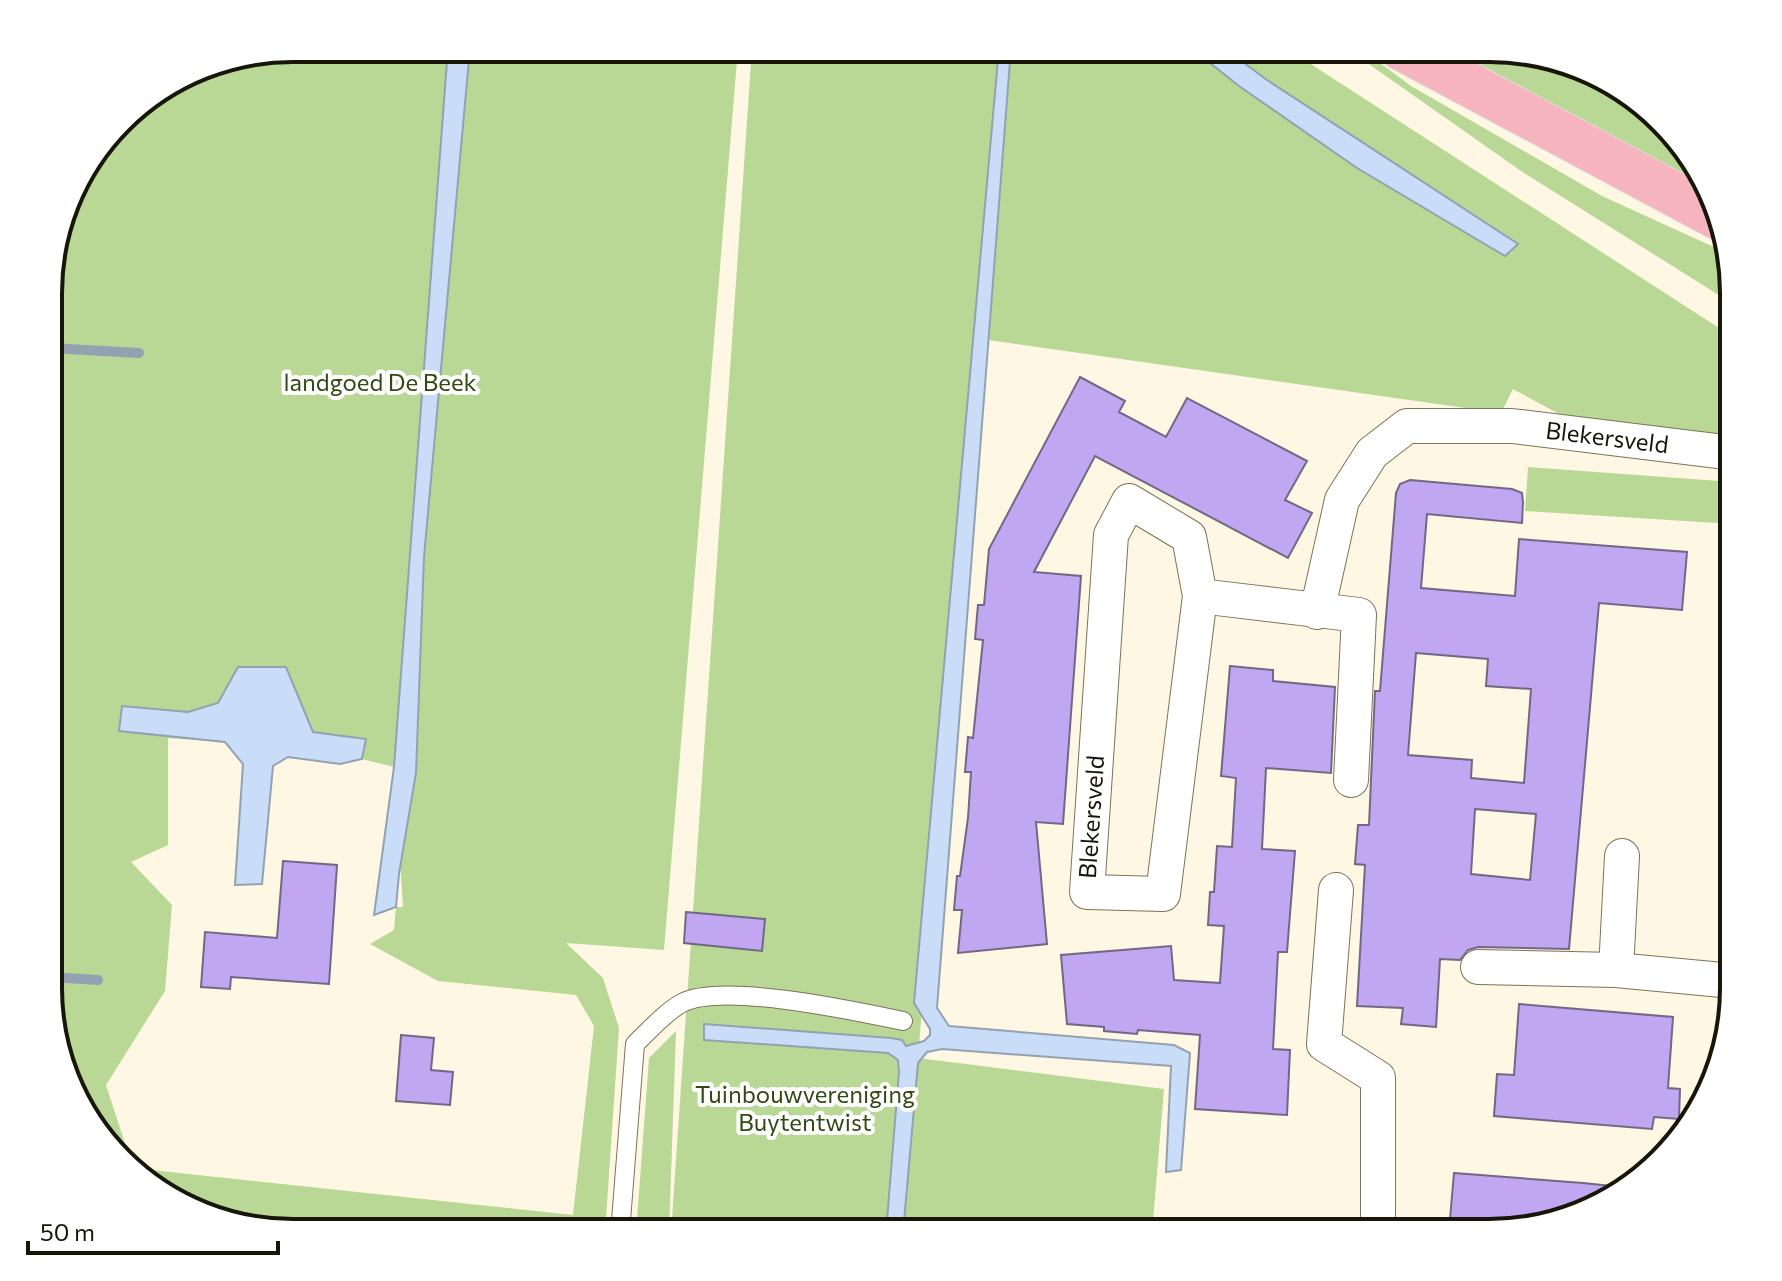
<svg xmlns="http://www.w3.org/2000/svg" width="1782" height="1281" font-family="Commissioner,sans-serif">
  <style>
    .green { fill: #b9d896; fill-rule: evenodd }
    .water { fill: #c9ddf9; stroke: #94a1b1; stroke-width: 2 }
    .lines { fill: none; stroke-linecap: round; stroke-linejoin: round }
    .stream { stroke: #94a1b1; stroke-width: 10 }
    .building { fill: #c1a6f1; stroke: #716884; stroke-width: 2; fill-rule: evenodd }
    .service-casing { stroke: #7d7356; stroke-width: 20 }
    .minor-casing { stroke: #7d7356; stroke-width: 36 }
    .primary-casing { stroke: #dfdedd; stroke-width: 46 }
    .service { stroke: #fff; stroke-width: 18 }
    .minor { stroke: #fff; stroke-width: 34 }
    .primary { stroke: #f6b5be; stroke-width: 44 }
    .labels { text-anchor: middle; stroke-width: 8; stroke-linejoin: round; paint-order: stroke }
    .park-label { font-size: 24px; fill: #334913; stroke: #fff }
    .street-label { font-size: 24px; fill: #181509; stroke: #fff }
    .rim { fill: none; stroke: #181509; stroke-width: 4 }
  </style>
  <rect width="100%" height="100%" fill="#fef7e3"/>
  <!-- green -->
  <path class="green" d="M293,48H738L664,950L566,943L603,978L619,1028L605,1233L278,1232L214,1220L144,1182L81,1110L50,1019V261L81,171L132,109L214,61ZM168,738L225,742L243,763L235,885L262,884L273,766L288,757L340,764L362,759L394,767L403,907H396L394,930L370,944L438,981L576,995L594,1026L573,1215L133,1168L106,1085L165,991L172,905L131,862L168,845Z
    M752,48H999L918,1058L1164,1089L1152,1233H671Z
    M1011,48H1192L1239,86L1357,168L1504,256L1518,243L1267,80L1225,48H1286L1733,337V447L1585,428L1513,389L1501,413L988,340Z
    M1346,48H1360L1411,86L1602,196L1727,253L1733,278V304L1521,171Z
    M1444,48L1504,49L1582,67L1638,99L1708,184L1713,200Z
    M1528,467L1733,482V524L1525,511Z
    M676,1031L669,1233H636L649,1058Z"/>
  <!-- water -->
  <path class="water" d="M448,48H470L424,557L416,773L399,874L396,907L374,915L394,767Z
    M999,48H1011L937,1008L949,1026L1174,1045L1190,1053L1181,1170L1166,1172L1171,1066L942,1049L927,1052L918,1063L903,1233H886L899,1072L898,1060L888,1053L704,1040V1024L891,1038L902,1040L906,1046L924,1041L930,1035V1029L914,1003Z
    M1191,48H1224L1267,80L1518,244L1505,256L1357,168L1239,86Z
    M238,667H286L313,732L366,739L362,759L340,764L288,757L273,766L262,884L235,885L243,764L225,742L119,731L122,706L188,712L218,703Z"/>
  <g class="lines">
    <!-- stream -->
    <path class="stream" d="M50,348L139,353
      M50,977L98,980"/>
  </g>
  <!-- building -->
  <path class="building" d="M1080,377L1125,401L1119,412L1166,437L1187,398L1307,461L1285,500L1312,513L1288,558L1095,456L1034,572L1081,576L1063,824L1036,822L1047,944L958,953L962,910H954L957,876H960L968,818L971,772H965L968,737L973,738L983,640L975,639L978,605H984L989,549Z
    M1410,480L1512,489L1522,493L1523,502L1522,523L1427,514L1421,588L1515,596L1519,539L1687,552L1682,610L1599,603L1569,949L1478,947L1468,950L1460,960L1440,959L1436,1027L1401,1024L1403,1008L1357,1006L1365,865L1355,864L1358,825H1369L1375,691H1380L1396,493L1400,484ZM1416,653L1488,659L1486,686L1531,689L1524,783L1471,778L1472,760L1408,755ZM1475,809L1536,814L1530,880L1471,874Z
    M1230,666L1273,670V681L1335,687L1331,773L1266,768L1262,849L1295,851L1287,952H1278L1273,1049L1290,1050L1287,1115L1195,1109L1200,1035L1138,1030L1137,1034L1104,1031V1027L1067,1024L1061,955L1171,946L1174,980L1220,983L1224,926L1208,925L1210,892H1214L1217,846L1232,847L1236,778L1221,776Z
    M283,861L337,865L329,984L231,977L230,989L201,987L205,932L277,938Z
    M686,912L765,919L762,951L684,943Z
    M1519,1004L1673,1017L1668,1088L1680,1089L1679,1119L1654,1117L1652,1129L1494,1116L1497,1074L1514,1075Z
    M401,1035L434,1038L431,1070L453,1072L450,1105L396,1101Z
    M1454,1173L1583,1183L1622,1187L1597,1208L1525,1225L1450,1219Z"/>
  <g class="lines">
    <!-- service casing -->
    <g class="service-casing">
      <path id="service" d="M620,1233L635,1044C649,1031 665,1012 682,1003C722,982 855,1011 903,1021"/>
    </g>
    <!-- minor casing -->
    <g class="minor-casing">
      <path id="minor" d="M1200,596L1163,894L1087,892L1111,535L1129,501L1189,537L1200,596L1359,615L1351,780
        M1317,612L1342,500L1372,453L1407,426H1512L1733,453
        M1336,890L1324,1044L1378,1078V1233
        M1478,967L1616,970L1733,981
        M1616,970L1622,856"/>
    </g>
    <!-- primary casing -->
    <g class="primary-casing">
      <path id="primary" d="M1401,48L1717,217"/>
    </g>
    <!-- service -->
    <use href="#service" class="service"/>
    <!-- minor -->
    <use href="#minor" class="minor"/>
    <!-- primary -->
    <use href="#primary" class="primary"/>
  </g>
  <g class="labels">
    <!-- park labels -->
    <g class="park-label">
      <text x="380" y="391">landgoed De Beek</text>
      <text x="805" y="1103">Tuinbouwvereniging<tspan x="805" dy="28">Buytentwist</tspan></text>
    </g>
    <!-- street labels -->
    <g class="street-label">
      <text transform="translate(1607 438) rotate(7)" y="8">Blekersveld</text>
      <text transform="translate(1092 817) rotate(-86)" y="8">Blekersveld</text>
    </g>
  </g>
  <!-- crop -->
  <path d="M0 0H1782V1281H0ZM293 62H1489A231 231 0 0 1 1720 293V988A231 231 0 0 1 1489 1219H293A231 231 0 0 1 62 988V293A231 231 0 0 1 293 62Z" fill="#fff" fill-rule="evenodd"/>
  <path class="rim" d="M293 62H1489A231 231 0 0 1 1720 293V988A231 231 0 0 1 1489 1219H293A231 231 0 0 1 62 988V293A231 231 0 0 1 293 62Z"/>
  <!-- scale -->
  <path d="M28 1241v12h250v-12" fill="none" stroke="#181509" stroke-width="4"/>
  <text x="40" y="1241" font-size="24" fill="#181509" stroke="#ffffff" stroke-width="6" paint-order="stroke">50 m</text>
</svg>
